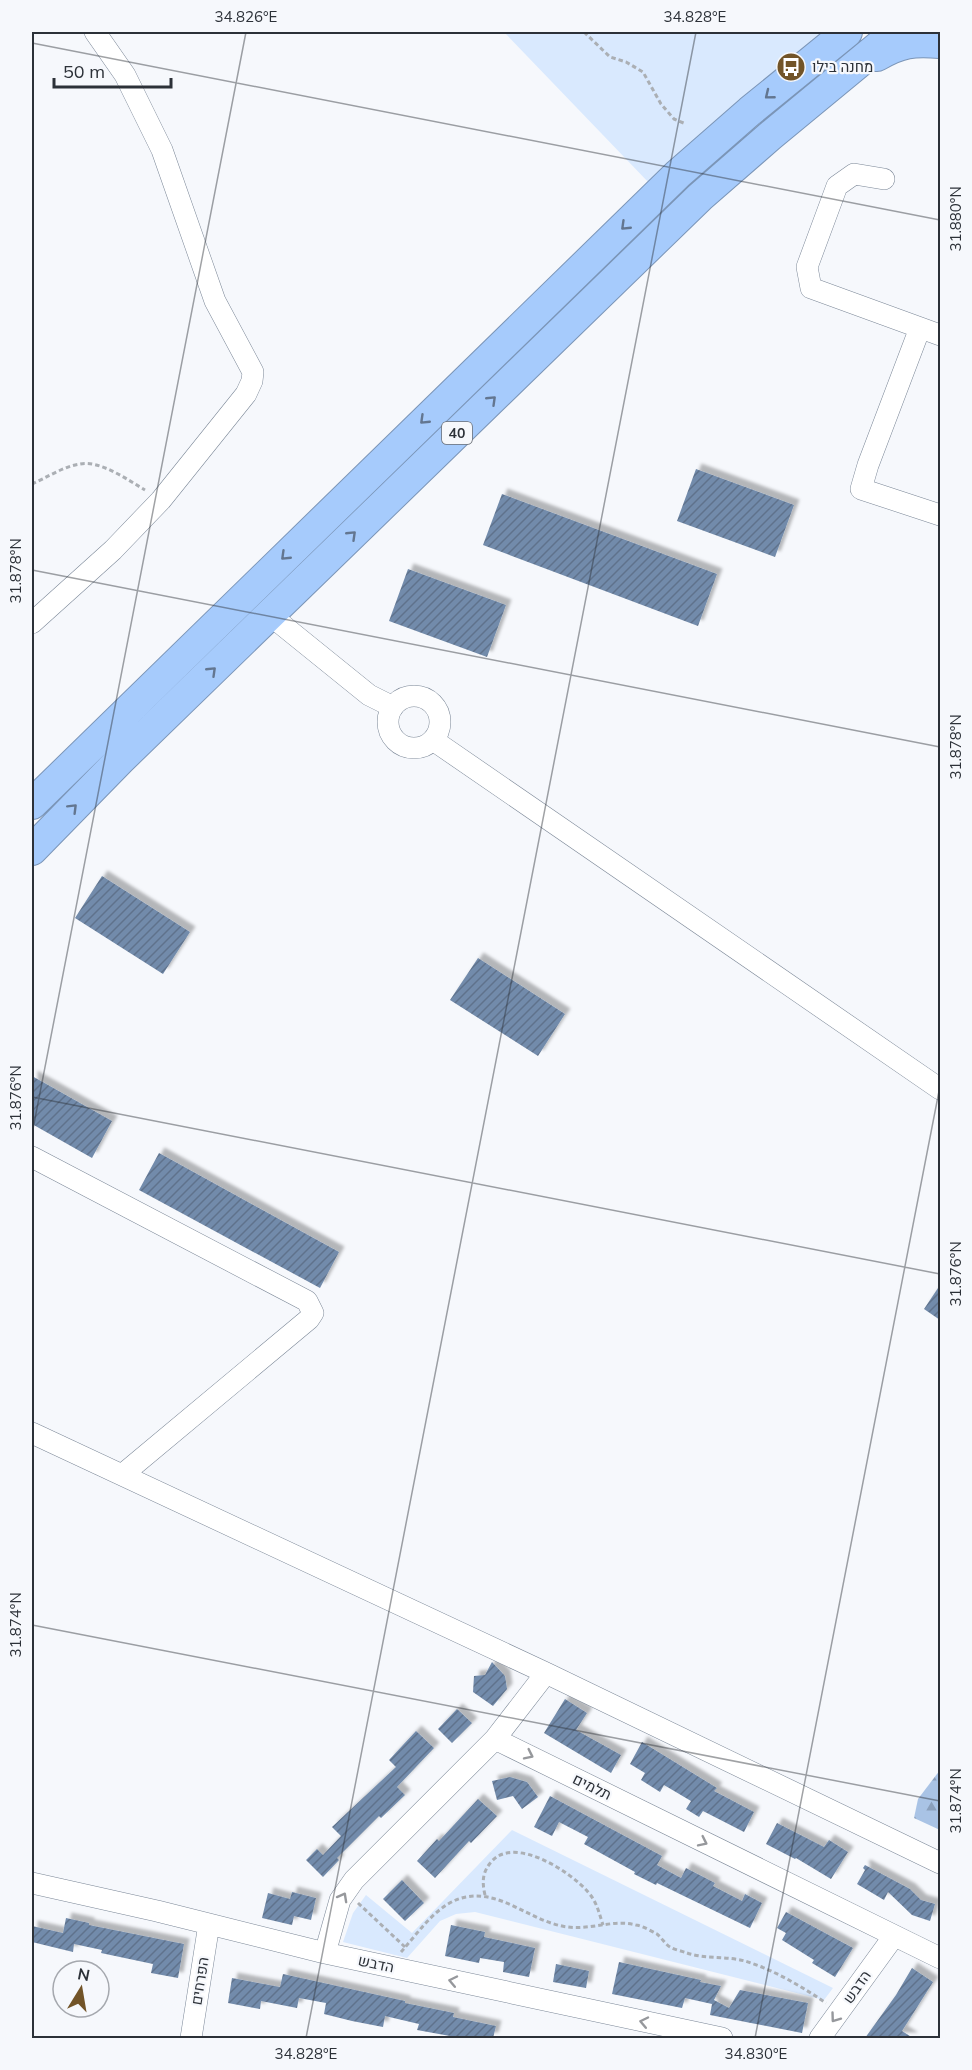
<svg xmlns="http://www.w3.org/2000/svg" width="972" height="2070" font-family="Mulish,Heebo,sans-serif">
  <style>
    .green { fill: #d9e9fe }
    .forest { fill: url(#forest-firs) }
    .building { fill: url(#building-hatch); filter: url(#shadow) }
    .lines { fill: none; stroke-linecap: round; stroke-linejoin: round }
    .minor-casing { stroke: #7b8797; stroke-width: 22 }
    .highway-casing { stroke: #7b95b7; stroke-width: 32 }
    .path { stroke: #abafb4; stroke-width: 3; stroke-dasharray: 4.5 3; stroke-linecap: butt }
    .minor { stroke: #fff; stroke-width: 21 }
    .highway { stroke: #a6cbfc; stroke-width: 30 }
    .oneway { stroke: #637690 }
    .oneway2 { stroke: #96989c }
    .ticks { fill: none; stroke: #2c3138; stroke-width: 1.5; stroke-opacity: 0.45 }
    .labels { text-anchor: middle; stroke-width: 4.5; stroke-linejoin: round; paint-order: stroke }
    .shield { fill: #f6f8fc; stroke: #696d73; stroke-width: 1.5 }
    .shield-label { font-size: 14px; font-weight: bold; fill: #2c3138 }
    .poi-label { font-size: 15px; fill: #2c3138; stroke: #f6f8fc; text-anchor: start }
    .street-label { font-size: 15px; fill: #2c3138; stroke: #f6f8fc }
    .neatline { fill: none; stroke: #2c3138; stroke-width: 2 }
    .ticks-label { font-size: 15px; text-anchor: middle; fill: #2c3138 }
  </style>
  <defs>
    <pattern id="forest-firs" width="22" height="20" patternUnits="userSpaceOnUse" patternTransform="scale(1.5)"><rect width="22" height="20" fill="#a9c3e5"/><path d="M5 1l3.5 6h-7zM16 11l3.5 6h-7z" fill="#8a9fbb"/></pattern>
    <pattern id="building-hatch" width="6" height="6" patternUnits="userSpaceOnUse" patternTransform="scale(1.5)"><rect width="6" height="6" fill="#728bab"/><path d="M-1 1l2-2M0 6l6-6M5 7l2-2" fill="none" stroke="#5e728c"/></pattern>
    <filter id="shadow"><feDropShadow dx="5.5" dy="-5.5" stdDeviation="1.5" flood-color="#0004"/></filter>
  </defs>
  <rect width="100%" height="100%" fill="#f6f8fc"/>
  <!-- green -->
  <path class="green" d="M504,32H834L651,185Z
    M512,1830L833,1988L824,2000L475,1912L456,1914L440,1921L407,1958L343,1942L353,1913L366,1895L412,1933Z"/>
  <!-- forest -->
  <path class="forest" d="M940,1770V1830L914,1818L918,1799Z"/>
  <!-- building -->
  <path class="building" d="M696,469L794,505L775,557L677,521Z
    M502,494L717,574L698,626L483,545Z
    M408,569L506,605L487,657L389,621Z
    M102,876L190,932L163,974L75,918Z
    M478,958L565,1014L538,1056L450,1000Z
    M32,1076L112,1121L92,1158L32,1124Z
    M159,1153L339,1252L320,1288L139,1190Z
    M940,1285V1320L924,1309Z
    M492,1662L505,1676L507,1689L493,1706L473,1692L474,1676L485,1675Z
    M565,1699L587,1713L576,1730L621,1755L611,1773L544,1733Z
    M457,1709L472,1723L452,1743L438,1729Z
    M416,1731L434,1748L397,1787L405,1795L381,1818L379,1816L337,1858L339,1860L323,1877L306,1860L317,1849L323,1855L341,1836L332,1827L396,1767L389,1760Z
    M642,1742L717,1788L714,1791L754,1812L744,1832L703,1811L699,1817L686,1809L691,1801L664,1785L660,1792L641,1780L645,1773L630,1764Z
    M510,1777L527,1782L538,1797L522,1809L513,1796L497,1800L492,1781Z
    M550,1796L662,1856L657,1865L681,1878L686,1868L715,1883L713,1886L742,1901L745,1894L762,1903L750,1928L657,1883L656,1885L634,1874L635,1872L584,1844L588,1837L559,1822L552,1836L534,1827Z
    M478,1799L497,1816L471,1843L469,1841L435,1878L417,1861L437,1839L439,1841Z
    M777,1823L824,1847L829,1840L848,1852L831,1879L796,1858L795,1859L766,1844Z
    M865,1865L910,1889L921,1900L935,1904L930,1921L912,1915L888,1892L884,1900L857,1884L865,1870L863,1868Z
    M402,1880L424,1903L405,1921L383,1899Z
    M292,1892L316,1898L311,1920L294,1916L292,1925L262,1918L268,1893L290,1899Z
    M786,1912L853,1948L835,1977L812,1963L814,1960L782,1940L786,1933L777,1928Z
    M66,1918L89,1923V1925L184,1944L178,1978L151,1973L153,1964L101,1953L102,1950L74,1944L73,1952L32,1942V1926L63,1933Z
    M451,1925L485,1932L484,1937L535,1948L529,1977L503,1972L504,1962L480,1958L479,1963L445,1956Z
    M619,1962L701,1980L700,1982L721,1986L714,2000L729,2008L740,1990L808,2003L802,2033L710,2015L712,2004L685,1998L682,2008L612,1994Z
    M556,1964L589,1971L586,1988L553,1982Z
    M912,1968L933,1982L902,2031L913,2038H865L896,1995Z
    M283,1974L405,2001V2003L454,2013L453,2017L496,2026L493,2038H461L417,2030L419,2024L385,2016L383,2027L352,2021L324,2014L326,2003L299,1998L297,2008L261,2001L260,2009L228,2003L232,1978L280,1987Z"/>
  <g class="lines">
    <!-- minor casing -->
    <g class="minor-casing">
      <path id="minor" d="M884,179L854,174L837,186L807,267L811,288L940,335
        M920,328L868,465L861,489L940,515
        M270,615L369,695L393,707
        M32,623L113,550L161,500L246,394L252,381L253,372L215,301L162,150L125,75L95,32
        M388 722a26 26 0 1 1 52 0a26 26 0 1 1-52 0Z
        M433,740L940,1089
        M32,1157L307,1301L313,1313L309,1319L122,1475
        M32,1433L546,1673L940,1863
        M495,1739L546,1673
        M32,1883L157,1911L325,1953L722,2038
        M325,1953L340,1900L354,1880L495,1739L940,1958
        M191,2038L209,1924
        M820,2038L894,1936"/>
    </g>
    <!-- highway casing -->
    <g class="highway-casing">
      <path id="highway" d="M877,56C901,42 913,41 940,43
        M32,804L678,174L750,111L847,32
        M32,850L120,760L700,197L770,136L896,32"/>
    </g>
    <!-- path -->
    <path class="path" d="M584,32L610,57L626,62L643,72L661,104L674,119L686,124
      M32,484C46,478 64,466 80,464C100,460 128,480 145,490
      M485,1895C482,1882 482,1872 492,1861C515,1836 570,1871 588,1892C597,1902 599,1913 603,1925
      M358,1903L405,1947
      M401,1952C419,1932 438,1902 466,1897C503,1890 532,1923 568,1927C591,1930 614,1919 636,1925C643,1926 651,1931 657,1934C662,1938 665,1944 670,1947C675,1950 682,1951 687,1953C705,1959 727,1956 745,1961C774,1970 801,1986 826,2003"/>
    <!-- minor -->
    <use href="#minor" class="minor"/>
    <!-- highway -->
    <use href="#highway" class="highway"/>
  </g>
  <!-- one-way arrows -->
  <defs><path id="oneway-chevron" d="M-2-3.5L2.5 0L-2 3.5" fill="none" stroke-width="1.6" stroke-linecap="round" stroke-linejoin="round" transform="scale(1.5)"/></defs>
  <g class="oneway">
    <use href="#oneway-chevron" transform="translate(769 95) rotate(141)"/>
    <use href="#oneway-chevron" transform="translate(625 226) rotate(136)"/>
    <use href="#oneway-chevron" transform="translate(492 400) rotate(-44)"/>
    <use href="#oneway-chevron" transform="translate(424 420) rotate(136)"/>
    <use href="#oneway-chevron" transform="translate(352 535) rotate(-44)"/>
    <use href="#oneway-chevron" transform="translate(285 556) rotate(136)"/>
    <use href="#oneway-chevron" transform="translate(212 671) rotate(-44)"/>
    <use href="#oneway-chevron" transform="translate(73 808) rotate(-45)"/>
  </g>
  <g class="oneway2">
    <use href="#oneway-chevron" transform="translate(529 1755) rotate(26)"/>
    <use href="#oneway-chevron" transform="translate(703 1842) rotate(26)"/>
    <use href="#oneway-chevron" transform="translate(343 1897) rotate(-61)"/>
    <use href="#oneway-chevron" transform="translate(453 1981) rotate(-168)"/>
    <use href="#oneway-chevron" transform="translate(835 2018) rotate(126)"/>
    <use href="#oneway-chevron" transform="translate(644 2022) rotate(-168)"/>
  </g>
  <!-- ticks -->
  <path class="ticks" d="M32,43L940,220M32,570L940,747M32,1097L940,1274M32,1134L246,32M32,1625L940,1801M306,2038L696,32M755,2038L940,1086"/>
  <!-- icons -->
  <defs>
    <g id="bus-disc" transform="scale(1.5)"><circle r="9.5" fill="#725428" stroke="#f6f8fc"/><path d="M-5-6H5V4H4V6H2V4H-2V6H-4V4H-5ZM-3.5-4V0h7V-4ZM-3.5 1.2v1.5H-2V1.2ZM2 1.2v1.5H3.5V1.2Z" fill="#fff"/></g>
  </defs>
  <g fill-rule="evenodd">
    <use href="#bus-disc" x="791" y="67"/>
  </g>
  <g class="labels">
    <!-- shield labels -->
    <rect class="shield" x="442" y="422" width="30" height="22" rx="4.5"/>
    <g class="shield-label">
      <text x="457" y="438">40</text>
    </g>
    <!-- poi labels -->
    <g class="poi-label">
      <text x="812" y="72">מחנה בילו</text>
    </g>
    <!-- street labels -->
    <g class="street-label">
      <text transform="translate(592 1787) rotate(26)" y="5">תלמים</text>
      <text transform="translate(376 1964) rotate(12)" y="5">הדבש</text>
      <text transform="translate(200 1981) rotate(-81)" y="5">הפרחים</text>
      <text transform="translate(857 1987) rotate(-55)" y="5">הדבש</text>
    </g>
  </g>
  <!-- border -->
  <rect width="972" height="2070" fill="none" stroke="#f6f8fc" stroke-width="66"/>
  <!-- north arrow -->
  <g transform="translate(81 1989) rotate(11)"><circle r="28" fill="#f6f8fc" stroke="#a5a8ae" stroke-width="1.5"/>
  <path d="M0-4.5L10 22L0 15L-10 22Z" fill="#725428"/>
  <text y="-9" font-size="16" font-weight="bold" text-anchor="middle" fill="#2c3138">N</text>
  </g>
  <!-- scale -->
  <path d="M54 78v9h117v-9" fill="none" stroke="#2c3138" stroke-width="3"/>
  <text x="63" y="78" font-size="18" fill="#2c3138" stroke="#f6f8fc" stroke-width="4.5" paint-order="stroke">50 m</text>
  <rect x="33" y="33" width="906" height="2004" class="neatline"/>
  <g class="ticks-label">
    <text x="246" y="22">34.826°E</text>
    <text x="695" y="22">34.828°E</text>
    <text transform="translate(956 219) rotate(-90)" y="5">31.880°N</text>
    <text transform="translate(16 571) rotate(-90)" y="5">31.878°N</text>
    <text transform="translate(956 747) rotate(-90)" y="5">31.878°N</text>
    <text transform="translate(16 1098) rotate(-90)" y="5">31.876°N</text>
    <text transform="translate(956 1274) rotate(-90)" y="5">31.876°N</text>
    <text transform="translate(16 1625) rotate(-90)" y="5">31.874°N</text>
    <text transform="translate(956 1801) rotate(-90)" y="5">31.874°N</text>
    <text x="306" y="2059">34.828°E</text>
    <text x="756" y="2059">34.830°E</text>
  </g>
</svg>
